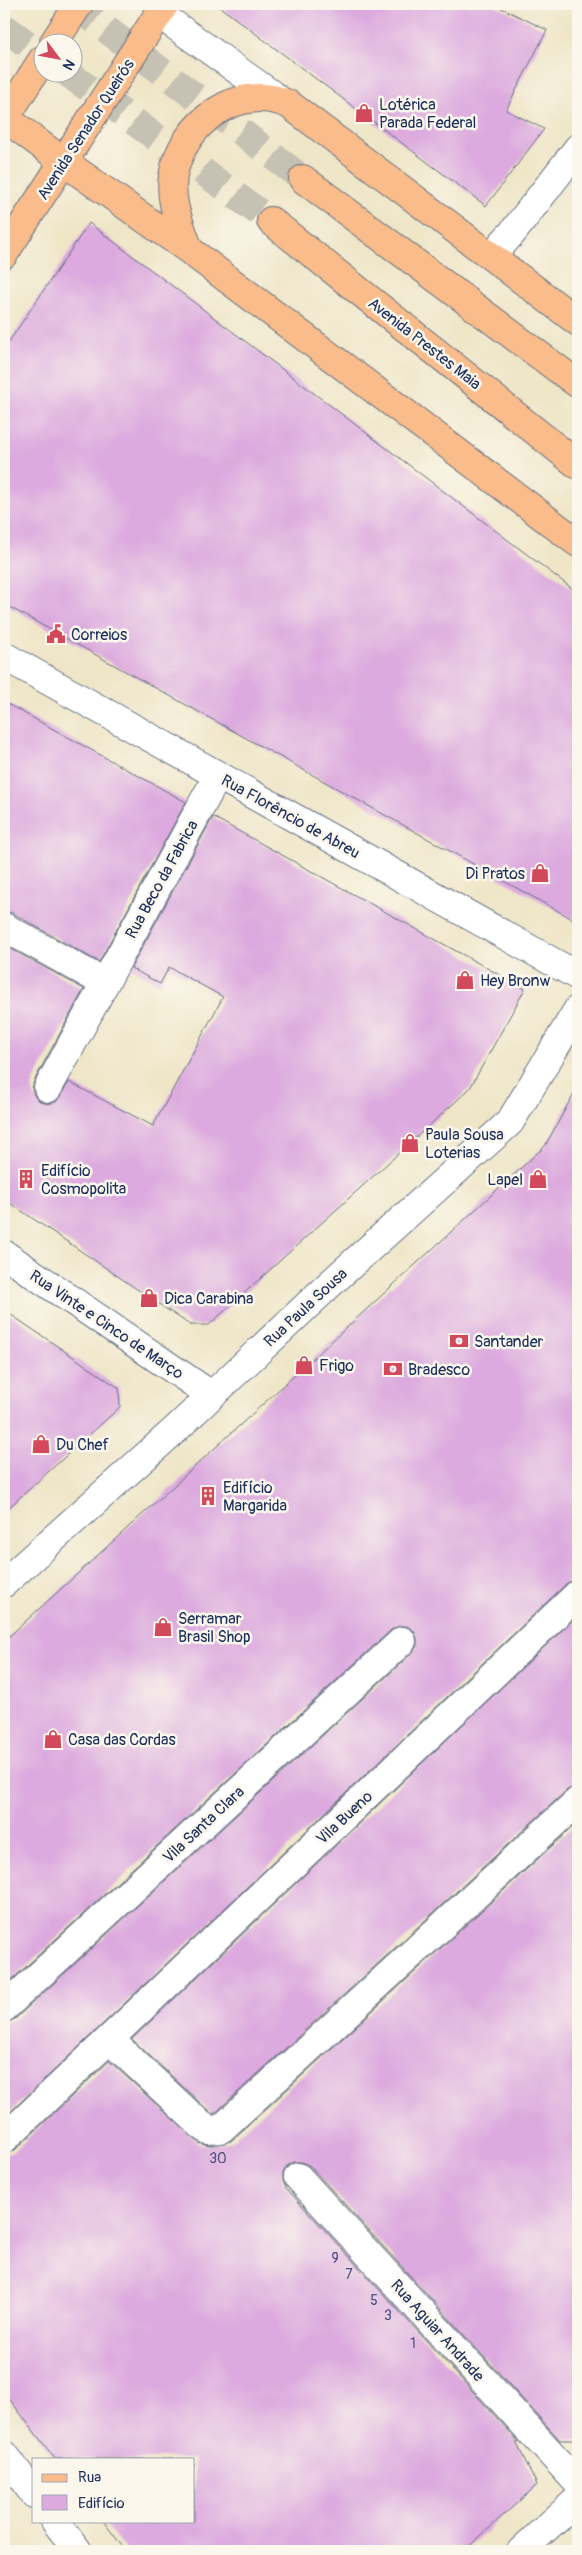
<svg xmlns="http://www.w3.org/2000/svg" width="582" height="2555" font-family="Pangolin,sans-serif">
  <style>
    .building { fill: #dcaade }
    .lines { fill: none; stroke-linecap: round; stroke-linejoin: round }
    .highway-tunnel { stroke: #c5c1b3; stroke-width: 28; stroke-dasharray: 28 14; stroke-linecap: butt }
    .minor-casing { stroke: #656f83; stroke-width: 30 }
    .major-casing { stroke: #656f83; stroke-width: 30 }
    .highway-casing { stroke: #656f83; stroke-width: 30 }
    .minor { stroke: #fff; stroke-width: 28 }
    .major { stroke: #f9bc8a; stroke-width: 28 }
    .highway { stroke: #f9bc8a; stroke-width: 28 }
    .labels { text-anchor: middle; stroke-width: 5; stroke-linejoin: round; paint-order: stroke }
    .number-label { font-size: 14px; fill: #4b4e7e }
    .poi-label { font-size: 16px; fill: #1b2f5e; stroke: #fbf7ec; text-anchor: start }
    .street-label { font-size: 16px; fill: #1b2f5e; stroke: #fbf7ec }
  </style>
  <rect width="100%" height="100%" fill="#fbf7ec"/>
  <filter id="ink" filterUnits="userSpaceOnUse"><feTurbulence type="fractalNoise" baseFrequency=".02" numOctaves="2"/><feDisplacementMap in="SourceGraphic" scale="10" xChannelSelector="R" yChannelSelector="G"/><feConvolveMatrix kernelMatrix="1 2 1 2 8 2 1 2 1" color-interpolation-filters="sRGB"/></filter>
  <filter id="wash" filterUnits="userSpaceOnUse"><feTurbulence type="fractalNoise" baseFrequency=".0096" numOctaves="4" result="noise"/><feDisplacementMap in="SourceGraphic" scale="20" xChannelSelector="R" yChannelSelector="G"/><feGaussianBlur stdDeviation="1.12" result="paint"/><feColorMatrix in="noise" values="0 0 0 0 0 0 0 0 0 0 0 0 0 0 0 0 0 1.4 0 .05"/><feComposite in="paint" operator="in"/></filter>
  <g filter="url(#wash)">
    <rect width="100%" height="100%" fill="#efe6c8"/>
    <g id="blocks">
      <!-- building -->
      <path class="building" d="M216,4H493L547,30L506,110L544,129L486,206Z
        M89,223L578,593V922L4,604V349Z
        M4,702L186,802L99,962L12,913L4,911Z
        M213,817L525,989L470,1088L464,1094L209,1325H190L4,1199V945L84,989L34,1081L32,1089L35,1097L41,1102L48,1104L56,1102L69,1082L153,1126L223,997L169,967L160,984L131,968Z
        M578,1086V1579L567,1583L4,2118V2023L15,2019L413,1652L417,1646V1638L414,1631L407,1626H399L391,1630L4,1987V1641L545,1146Z
        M4,1310L119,1388L120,1407L4,1512Z
        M578,1615V1786L567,1790L214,2114L211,2113L132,2039Z
        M578,1822V2440H560L310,2166L302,2162H294L287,2166L283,2173V2181L286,2188L519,2442H516L537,2485L464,2551H126L103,2521H194V2459H55L4,2392V2154L15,2150L109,2061L199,2143L209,2146L231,2141Z"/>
    </g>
  </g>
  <g filter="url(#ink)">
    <use href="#blocks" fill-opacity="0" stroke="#656f83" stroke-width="1"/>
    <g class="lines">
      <!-- highway-tunnel -->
      <path class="highway-tunnel" d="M73,4L303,179
        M4,27L42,55
        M66,72L271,221"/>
      <!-- minor casing -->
      <g class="minor-casing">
        <path id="minor" d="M159,14L278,99
          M491,256L513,232L578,148
          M4,656L578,976
          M4,927L105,983
          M48,1088L218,775
          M4,1254L211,1395
          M4,1583L176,1429L331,1283L510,1122L578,1009
          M4,2008L402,1641
          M109,2039L201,2125L208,2130L221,2129L578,1801
          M4,2139L578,1594
          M298,2177L578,2483
          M4,2454L34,2494
          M55,2521L78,2551
          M521,2551L578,2499"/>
      </g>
      <!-- major casing -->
      <g class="major-casing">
        <path id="major" d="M54,42L79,4
          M4,117L64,162
          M4,120L42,60
          M4,254L165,4"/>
      </g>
      <!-- highway casing -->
      <g class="highway-casing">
        <path id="highway" d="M64,162L189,250L578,543
          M303,179L578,384
          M271,221L578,465
          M189,250C181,226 169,203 173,176C182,123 239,81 290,105L578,322"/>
      </g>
      <!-- minor -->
      <use href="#minor" class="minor"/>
      <!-- major -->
      <use href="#major" class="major"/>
      <!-- highway -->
      <use href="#highway" class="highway"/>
    </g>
  </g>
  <!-- icons -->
  <defs>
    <g id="shop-bare" transform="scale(1.5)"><path d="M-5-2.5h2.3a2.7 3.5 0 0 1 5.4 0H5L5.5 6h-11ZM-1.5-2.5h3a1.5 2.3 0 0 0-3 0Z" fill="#d1495b" stroke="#fbf7ec" stroke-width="2.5" paint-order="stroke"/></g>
    <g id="civic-bare" transform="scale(1.5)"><path d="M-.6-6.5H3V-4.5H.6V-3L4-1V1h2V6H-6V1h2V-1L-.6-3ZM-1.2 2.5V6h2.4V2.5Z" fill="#d1495b" stroke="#fbf7ec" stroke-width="2.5" paint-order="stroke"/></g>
    <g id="building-bare" transform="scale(1.5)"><path d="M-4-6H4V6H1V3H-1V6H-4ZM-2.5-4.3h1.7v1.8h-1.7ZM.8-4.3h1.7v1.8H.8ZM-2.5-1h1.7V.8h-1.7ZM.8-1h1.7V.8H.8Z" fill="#d1495b" stroke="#fbf7ec" stroke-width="2.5" paint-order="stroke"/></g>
    <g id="bank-bare" transform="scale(1.5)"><path d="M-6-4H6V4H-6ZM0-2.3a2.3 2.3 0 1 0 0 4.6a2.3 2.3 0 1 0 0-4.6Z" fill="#d1495b" stroke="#fbf7ec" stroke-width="2.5" paint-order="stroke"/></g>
  </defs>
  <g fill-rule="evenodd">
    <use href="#shop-bare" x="364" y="113"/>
    <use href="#civic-bare" x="56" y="634"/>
    <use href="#shop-bare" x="540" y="873"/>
    <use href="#shop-bare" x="465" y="980"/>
    <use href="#shop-bare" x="410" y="1143"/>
    <use href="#building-bare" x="26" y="1179"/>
    <use href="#shop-bare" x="538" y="1179"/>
    <use href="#shop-bare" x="149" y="1298"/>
    <use href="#bank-bare" x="459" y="1341"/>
    <use href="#shop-bare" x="304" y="1365"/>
    <use href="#bank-bare" x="393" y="1369"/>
    <use href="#shop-bare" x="41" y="1444"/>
    <use href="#building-bare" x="208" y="1496"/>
    <use href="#shop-bare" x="163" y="1627"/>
    <use href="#shop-bare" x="53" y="1739"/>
  </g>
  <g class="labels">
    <!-- number labels -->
    <g class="number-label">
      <text x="218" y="2163">30</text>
      <text x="335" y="2263">9</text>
      <text x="349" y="2279">7</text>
      <text x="374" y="2305">5</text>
      <text x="388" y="2320">3</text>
      <text x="413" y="2348">1</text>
    </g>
    <!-- poi labels -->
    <g class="poi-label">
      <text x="379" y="110">Lotérica<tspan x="379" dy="18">Parada Federal</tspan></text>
      <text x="71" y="640">Correios</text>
      <text x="525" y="879" text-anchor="end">Di Pratos</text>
      <text x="480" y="986">Hey Bronw</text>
      <text x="425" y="1140">Paula Sousa<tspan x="425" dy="18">Loterias</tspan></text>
      <text x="41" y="1176">Edifício<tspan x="41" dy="18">Cosmopolita</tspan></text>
      <text x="523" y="1185" text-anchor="end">Lapel</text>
      <text x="164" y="1304">Dica Carabina</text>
      <text x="474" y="1347">Santander</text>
      <text x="319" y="1371">Frigo</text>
      <text x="408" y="1375">Bradesco</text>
      <text x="56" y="1450">Du Chef</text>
      <text x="223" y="1493">Edifício<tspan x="223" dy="18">Margarida</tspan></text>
      <text x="178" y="1624">Serramar<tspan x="178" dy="18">Brasil Shop</tspan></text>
      <text x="68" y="1745">Casa das Cordas</text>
    </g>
    <!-- street labels -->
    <g class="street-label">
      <text transform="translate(85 129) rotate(-57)" y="6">Avenida Senador Queirós</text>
      <text transform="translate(425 343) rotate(38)" y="6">Avenida Prestes Maia</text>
      <text transform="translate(291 816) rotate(29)" y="6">Rua Florêncio de Abreu</text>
      <text transform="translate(161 879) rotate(-61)" y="6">Rua Beco da Fabrica</text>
      <text transform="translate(305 1307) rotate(-43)" y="6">Rua Paula Sousa</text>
      <text transform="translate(107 1324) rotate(34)" y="6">Rua Vinte e Cinco de Março</text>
      <text transform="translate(344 1817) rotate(-43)" y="6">Vila Bueno</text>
      <text transform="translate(203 1824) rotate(-43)" y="6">Vila Santa Clara</text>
      <text transform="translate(438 2330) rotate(48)" y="6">Rua Aguiar Andrade</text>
    </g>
  </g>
  <!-- margin -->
  <rect width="582" height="2555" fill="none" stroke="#fbf7ec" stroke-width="20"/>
  <!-- legend -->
  <rect x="32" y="2458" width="162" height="65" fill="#fbf7ec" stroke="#a1a7b3"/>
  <rect x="42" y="2474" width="25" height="8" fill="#f9bc8a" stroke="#a1a7b3"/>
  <text x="78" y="2482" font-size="15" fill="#1b2f5e">Rua</text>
  <rect x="42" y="2495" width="25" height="15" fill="#dcaade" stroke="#a1a7b3"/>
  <text x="78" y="2508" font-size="15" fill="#1b2f5e">Edifício</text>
  <!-- north arrow -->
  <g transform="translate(58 58) rotate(122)"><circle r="24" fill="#fbf7ec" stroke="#a1a7b3"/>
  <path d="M0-4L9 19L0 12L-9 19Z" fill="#d1495b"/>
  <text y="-8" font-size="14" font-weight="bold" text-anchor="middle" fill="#1b2f5e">N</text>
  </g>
</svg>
